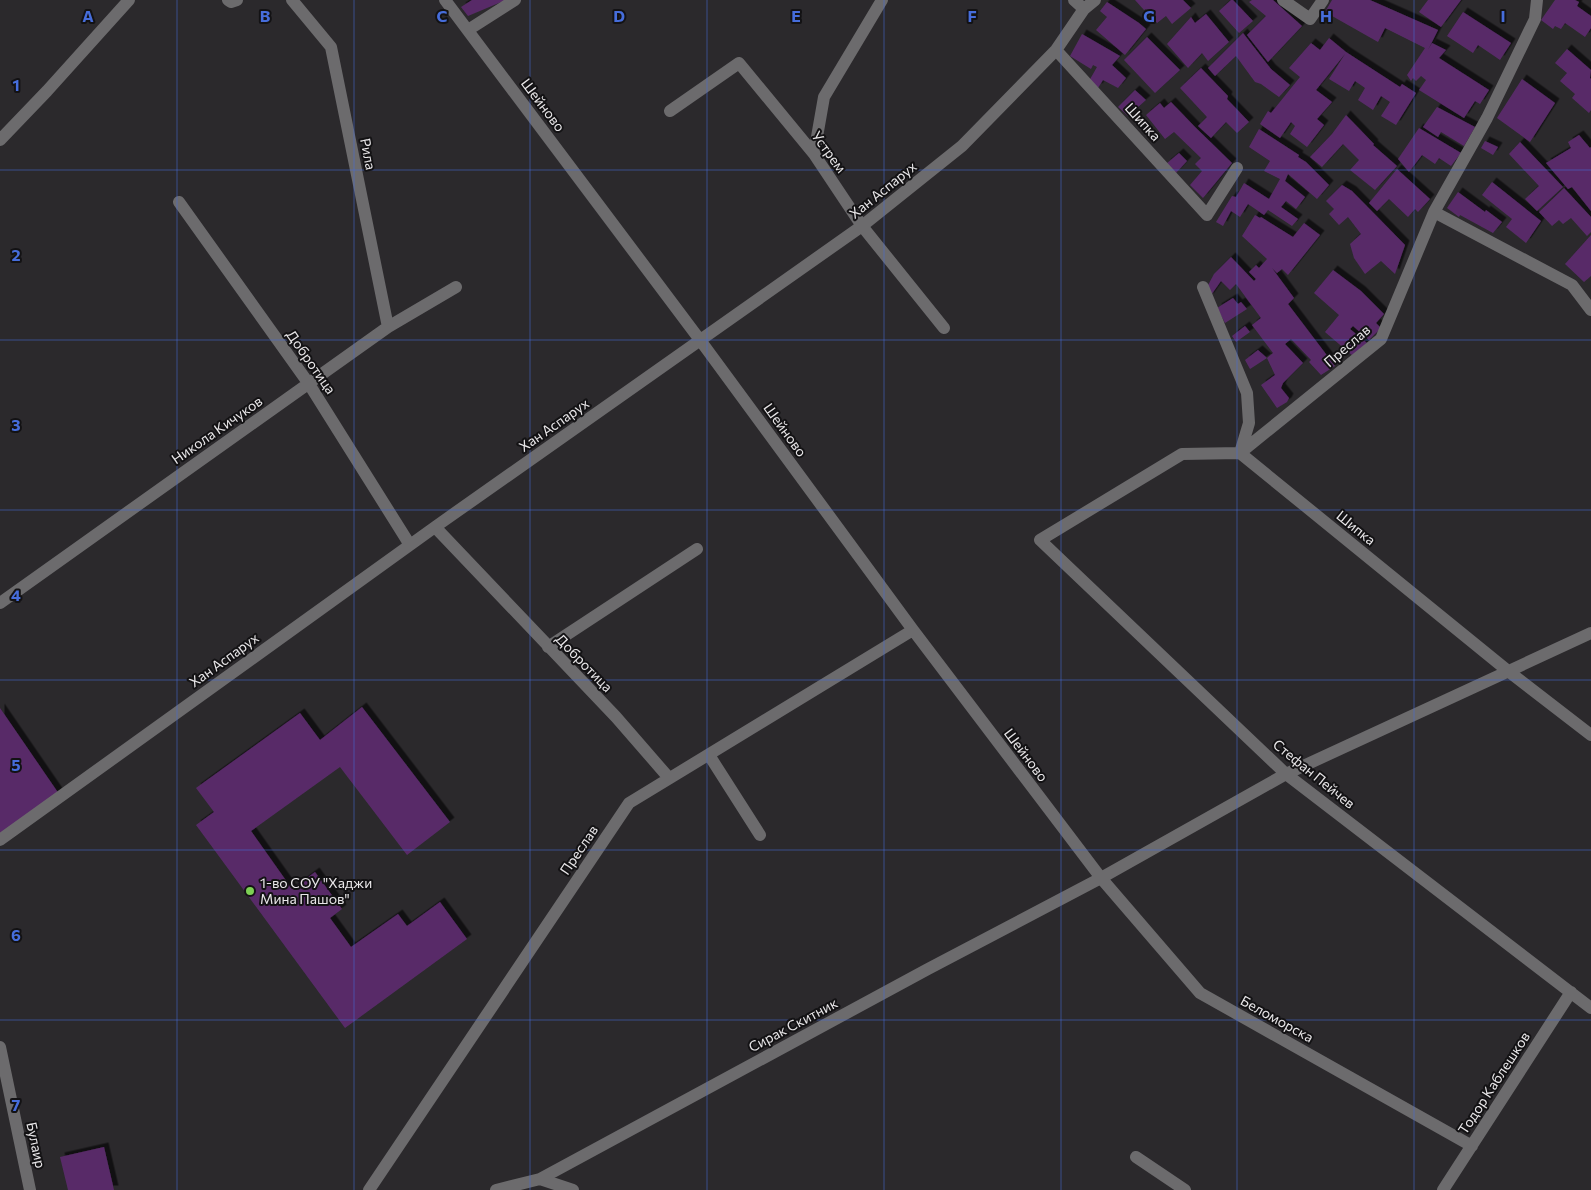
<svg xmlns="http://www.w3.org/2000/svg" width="1591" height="1190" font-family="Commissioner,sans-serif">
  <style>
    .building { fill: #582b68; filter: url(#shadow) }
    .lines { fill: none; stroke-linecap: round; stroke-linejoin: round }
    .minor { stroke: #6c6b6d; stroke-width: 12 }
    .grid { fill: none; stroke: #466ddb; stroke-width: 1; stroke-opacity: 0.55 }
    .poi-dot { fill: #7dd154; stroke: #131214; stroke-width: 2 }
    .labels { text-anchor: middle; stroke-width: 4; stroke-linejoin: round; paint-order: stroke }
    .street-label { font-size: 14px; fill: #e9e7e9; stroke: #131214 }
    .poi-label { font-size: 14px; fill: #e9e7e9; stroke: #131214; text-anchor: start }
    .grid-label { font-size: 16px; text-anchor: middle; font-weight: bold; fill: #466ddb; stroke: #131214; stroke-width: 4; stroke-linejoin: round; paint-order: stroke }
  </style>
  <defs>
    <filter id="shadow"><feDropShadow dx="4.5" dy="-4.5" stdDeviation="0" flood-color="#0009"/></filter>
  </defs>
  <rect width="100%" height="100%" fill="#2b292c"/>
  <!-- building -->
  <path class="building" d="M472,0H506L468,16L461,7Z
    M1135,0H1183L1191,8L1172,24L1166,16L1157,23L1146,9L1144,10Z
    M1231,0H1233L1253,21L1239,33L1219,11Z
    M1252,0H1273L1302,26L1268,62L1247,35L1266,16L1249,2Z
    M1332,0H1370L1438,30L1428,50L1432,43L1446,50L1439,58L1489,90L1480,104L1475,101L1464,118L1419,90L1426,80L1421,76L1416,81L1413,78L1411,81L1407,75L1425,48L1385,28L1378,42L1325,12Z
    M1428,0H1461L1441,27L1419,12Z
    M1555,0H1575L1579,2L1577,6L1591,16V28L1585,37L1565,23L1561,29L1555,26L1553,29L1541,20Z
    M1107,2L1139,23L1146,29L1125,55L1096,30L1107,17L1100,11Z
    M1463,12L1511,43L1500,60L1478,45L1473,53L1447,36Z
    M1206,14L1229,42L1208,61L1202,53L1188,68L1167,44L1191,17L1195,23Z
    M1243,33L1271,69L1290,85L1279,97L1261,84L1255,82L1236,56L1215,76L1208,68Z
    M1082,34L1120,56L1112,65L1126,78L1118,88L1103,80L1098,88L1089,81L1097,67L1093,65L1091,69L1070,56Z
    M1147,37L1180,70L1155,93L1124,60Z
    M1329,38L1346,52L1400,87L1402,84L1416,93L1396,125L1381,116L1390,102L1381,96L1373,110L1358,100L1365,88L1355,81L1349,91L1329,79L1345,54L1316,90L1332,102L1317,119L1324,125L1307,147L1290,134L1295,126L1291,122L1280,138L1260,124L1268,111L1271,113L1300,77L1289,68L1311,43L1320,50Z
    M1567,49L1591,70L1590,78L1591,79V110L1589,113L1572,98L1575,94L1560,81L1567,73L1555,63Z
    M1201,68L1228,96L1227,99L1249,122L1237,133L1226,122L1211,138L1198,126L1207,117L1180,88Z
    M1522,79L1555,103L1530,142L1497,118Z
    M1135,90L1146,100L1128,116L1118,107Z
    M1171,102L1195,127L1232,163L1203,198L1190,185L1202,171L1195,164L1201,158L1174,132L1165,139L1146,115L1160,103L1164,108Z
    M1437,107L1475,127L1464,146L1441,132L1438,137L1423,127Z
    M1346,115L1374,144L1373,145L1397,166L1375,190L1350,170L1359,160L1343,144L1322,167L1310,157L1332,134Z
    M1419,128L1461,153L1451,166L1439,158L1435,164L1422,155L1409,172L1398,159Z
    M1259,129L1299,155L1298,157L1306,162L1329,185L1317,199L1288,174L1285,181L1305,197L1296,209L1286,201L1281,207L1298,219L1292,226L1268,210L1264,215L1248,204L1240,217L1231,211L1223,226L1216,222L1232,196L1236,197L1244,183L1269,199L1280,179L1264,171L1270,161L1249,147Z
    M1579,135L1590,148L1591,147V211L1572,187L1568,189L1546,163L1571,148L1568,142Z
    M1485,141L1498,147L1493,155L1481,148Z
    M1520,142L1563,187L1537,211L1525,199L1539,186L1509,154Z
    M1179,153L1187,161L1176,173L1166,164Z
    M1397,169L1430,199L1418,212L1415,209L1408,217L1389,199L1377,211L1369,203Z
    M1492,182L1541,221L1526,243L1506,227L1512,219L1482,195Z
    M1342,185L1352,191L1405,245L1395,274L1381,261L1365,274L1354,258L1350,244L1361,234L1348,217L1339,225L1329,214L1334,209L1326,201Z
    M1564,188L1591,217V232L1587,236L1571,218L1563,224L1559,220L1552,226L1539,212Z
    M1458,192L1485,212L1486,210L1502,222L1493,233L1460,215L1459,217L1447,208Z
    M1255,215L1260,218L1261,217L1293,237L1304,223L1320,235L1288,275L1282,269L1277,273L1272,268L1294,298L1288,304L1335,366L1321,375L1309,362L1311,360L1291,339L1285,344L1303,363L1283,383L1281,388L1289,398L1287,402L1277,408L1261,385L1275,375L1267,358L1273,353L1252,325L1261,318L1236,284L1230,290L1221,281L1209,298L1207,287L1214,274L1231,257L1254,281L1256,279L1249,272L1256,265L1259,268L1267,259L1242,236Z
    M1591,235V276L1584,282L1565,264Z
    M1333,270L1361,291L1384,314L1376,323L1381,328L1369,340L1353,326L1350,329L1367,343L1353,356L1325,332L1339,315L1314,293Z
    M1233,298L1238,304L1241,302L1247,309L1225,323L1217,308Z
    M1245,326L1250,332L1236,342L1232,336Z
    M1258,350L1267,358L1250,369L1245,360Z
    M362,707L450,822L407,855L340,767L251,831L292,889L315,872L342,909L330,918L351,947L398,914L407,926L440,902L467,939L345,1028L196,825L214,812L196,788L300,713L320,740Z
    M0,708L59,794L0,834Z
    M104,1147L114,1190H68L60,1157Z"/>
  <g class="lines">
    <!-- minor -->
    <path class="minor" d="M228,0L231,2L237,0
      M292,0L331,47L388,327
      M445,0L700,340L913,630L1101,878L1200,993L1472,1146
      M1074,0L1084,9
      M1283,0L1310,19L1323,0
      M1537,0L1535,19L1487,118L1434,212L1381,339L1240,453L1182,454L1040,540L1286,774L1591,1008
      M468,30L515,0
      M1056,50L1207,215L1237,168
      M670,111L739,63L814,154L862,226L944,328
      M0,140L47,91L129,0
      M814,154L824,97L882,0
      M179,202L309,384L410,545
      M1434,212L1572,285L1591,310
      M1203,287L1247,393L1249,423L1240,453L1508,671L1591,735
      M435,527L616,717L669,778
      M0,603L388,327L456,287
      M548,647L697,549
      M709,755L760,835
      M0,840L435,527L862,226L962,146L1056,50L1084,9L1095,0
      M0,1047L30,1190
      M1136,1157L1185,1190
      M540,1179L573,1190
      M369,1190L629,803L913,630
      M496,1190L540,1179L928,969L1101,878L1286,774L1591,633
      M1443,1190L1571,992"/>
  </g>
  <!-- grid -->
  <path class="grid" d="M177,0V1190M354,0V1190M530,0V1190M707,0V1190M884,0V1190M1061,0V1190M1237,0V1190M1414,0V1190M0,170H1591M0,340H1591M0,510H1591M0,680H1591M0,850H1591M0,1020H1591"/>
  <!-- markers -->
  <circle class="poi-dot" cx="250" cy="891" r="5"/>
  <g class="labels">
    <!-- street labels -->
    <g class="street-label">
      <text transform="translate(543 105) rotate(53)" y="5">Шейново</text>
      <text transform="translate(1143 122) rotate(48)" y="5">Шипка</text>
      <text transform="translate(829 152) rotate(54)" y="5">Устрем</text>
      <text transform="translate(368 154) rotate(79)" y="5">Рила</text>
      <text transform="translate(883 190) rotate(-39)" y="5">Хан Аспарух</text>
      <text transform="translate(1347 346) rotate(-41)" y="5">Преслав</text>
      <text transform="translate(311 362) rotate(55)" y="5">Добротица</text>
      <text transform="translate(554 425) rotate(-35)" y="5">Хан Аспарух</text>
      <text transform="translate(217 430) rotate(-35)" y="5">Никола Кичуков</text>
      <text transform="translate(785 430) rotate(54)" y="5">Шейново</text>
      <text transform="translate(1356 528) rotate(39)" y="5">Шипка</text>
      <text transform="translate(224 660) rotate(-36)" y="5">Хан Аспарух</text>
      <text transform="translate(584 663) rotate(46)" y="5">Добротица</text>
      <text transform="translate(1026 755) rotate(53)" y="5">Шейново</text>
      <text transform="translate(1314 774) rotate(39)" y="5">Стефан Пейчев</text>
      <text transform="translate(579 850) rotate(-56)" y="5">Преслав</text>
      <text transform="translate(1277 1019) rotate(29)" y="5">Беломорска</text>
      <text transform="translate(793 1025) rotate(-28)" y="5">Сирак Скитник</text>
      <text transform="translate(1494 1083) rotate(-57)" y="5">Тодор Каблешков</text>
      <text transform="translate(36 1145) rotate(78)" y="5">Булаир</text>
    </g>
    <!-- poi labels -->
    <g class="poi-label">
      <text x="260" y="888">1-во СОУ "Хаджи<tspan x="260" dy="16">Мина Пашов"</tspan></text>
    </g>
  </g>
  <g class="grid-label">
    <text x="88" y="22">A</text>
    <text x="265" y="22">B</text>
    <text x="442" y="22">C</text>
    <text x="619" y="22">D</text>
    <text x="796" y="22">E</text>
    <text x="972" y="22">F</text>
    <text x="1149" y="22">G</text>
    <text x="1326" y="22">H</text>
    <text x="1503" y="22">I</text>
    <text x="16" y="91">1</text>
    <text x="16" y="261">2</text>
    <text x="16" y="431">3</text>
    <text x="16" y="601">4</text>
    <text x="16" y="771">5</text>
    <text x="16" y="941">6</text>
    <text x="16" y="1111">7</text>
  </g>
</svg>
